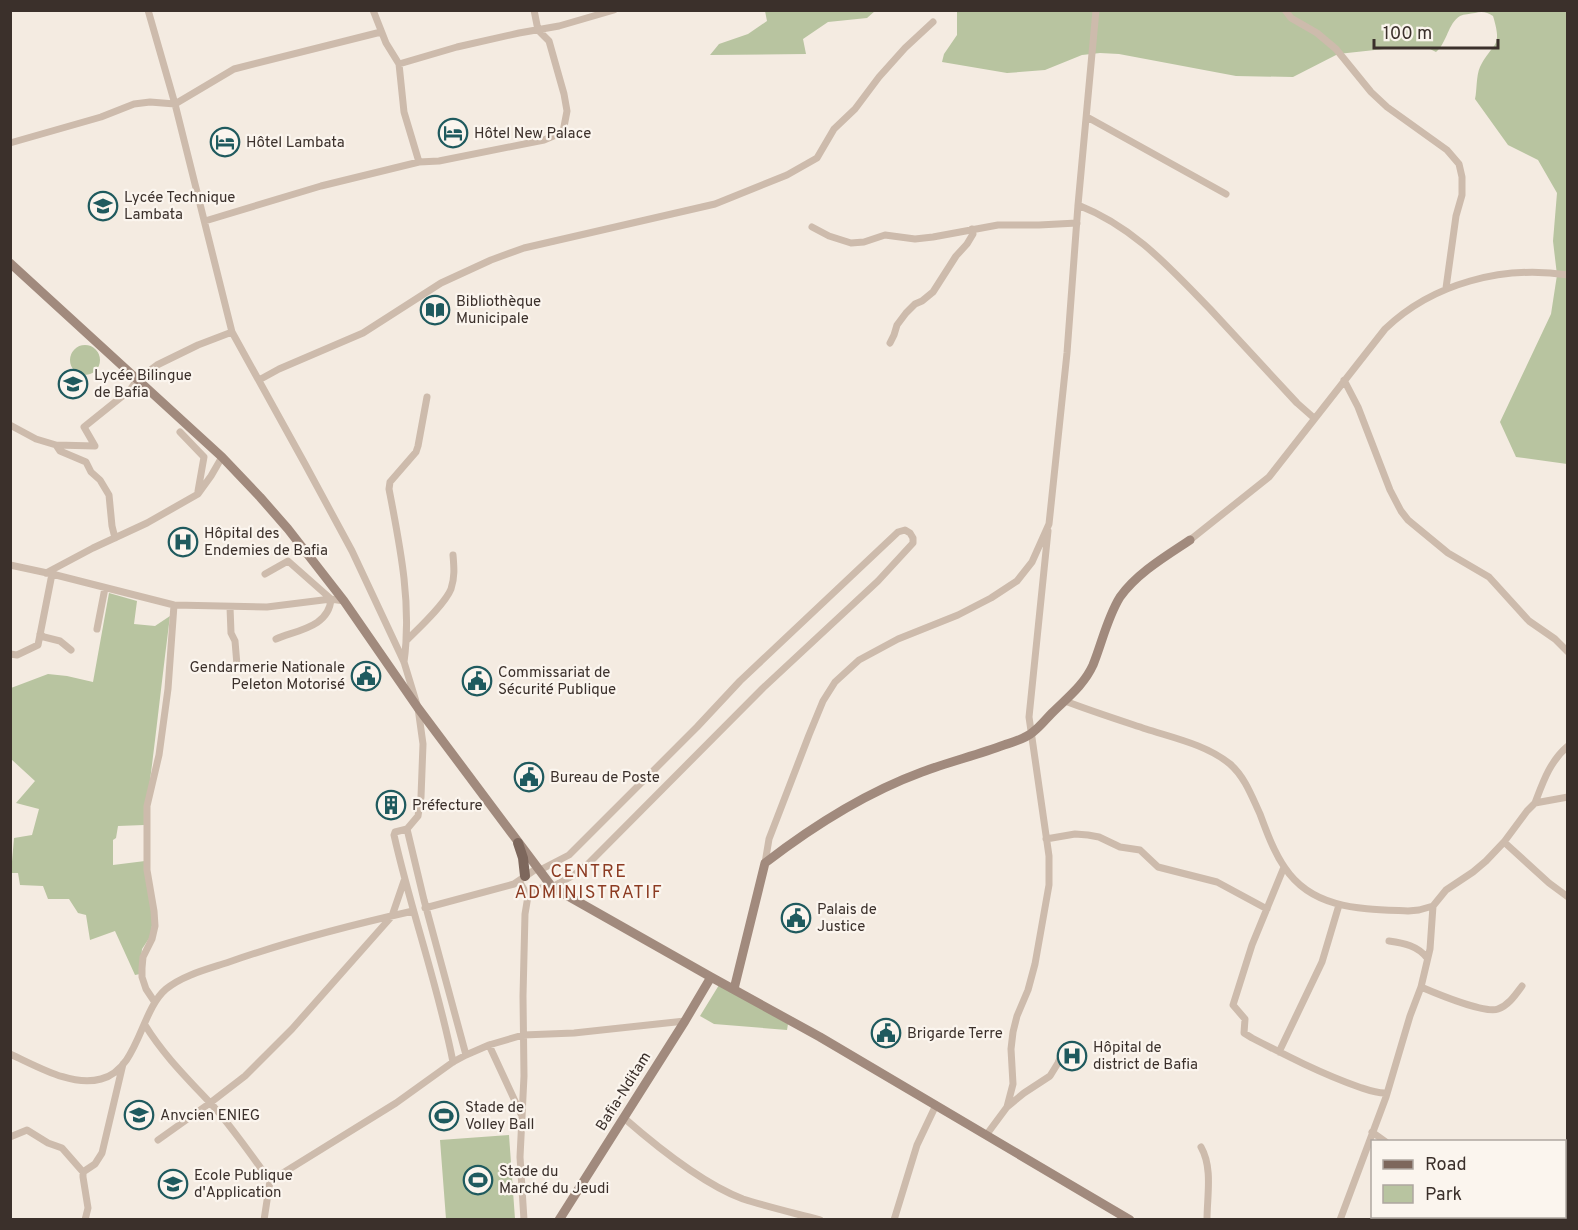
<svg xmlns="http://www.w3.org/2000/svg" width="1578" height="1230" font-family="Overpass,sans-serif">
  <style>
    .green { fill: #b8c4a0 }
    .lines { fill: none; stroke-linecap: round; stroke-linejoin: round }
    .street { stroke: #cdbbac; stroke-width: 7 }
    .secondary { stroke: #a18a7d; stroke-width: 9 }
    .primary { stroke: #7d675c; stroke-width: 10 }
    .labels { text-anchor: middle; stroke-width: 4.5; stroke-linejoin: round; paint-order: stroke }
    .poi-label { font-size: 15px; fill: #3b302b; stroke: #fbf5ee; text-anchor: start }
    .street-label { font-size: 15px; fill: #3b302b; stroke: #fbf5ee }
    .quarter-label { font-size: 18px; letter-spacing: 1.5px; fill: #8c3b22; stroke: #fbf5ee }
  </style>
  <rect width="100%" height="100%" fill="#f4ebe1"/>
  <!-- green -->
  <path class="green" d="M765,11V10L875,11L867,18L828,22L803,39L806,54L710,55L719,44L748,34L767,21Z
    M957,11H1567V464L1516,457L1500,422L1551,314L1557,275L1553,241L1557,193L1538,160L1508,145L1475,99C1477,90 1476,76 1480,67C1493,41 1503,49 1493,16C1487,12 1482,11 1475,13C1470,14 1464,14 1460,16C1448,23 1447,43 1436,52L1428,48L1384,49L1338,54L1293,77L1236,76L1119,54L1100,53L1082,55L1045,70L1007,73L942,62L944,54L957,35Z
    M70 360a15 15 0 1 1 30 0a15 15 0 1 1-30 0Z
    M109,593L137,601L134,624L155,626L170,616C161,686 154,755 144,825L118,826L116,838L113,840V865L145,861L153,920L150,937L142,949L140,974L135,975L115,931L90,940L86,915L78,913L69,899H48L43,886L20,885L18,873H11L14,838L32,835L39,809L16,803L35,781L11,759V688L48,674L67,676L93,682Z
    M719,985L788,1024L787,1030L714,1024L700,1016Z
    M509,1135L515,1219H446L440,1140Z"/>
  <g class="lines">
    <!-- street -->
    <path class="street" d="M148,10L175,104L232,332L305,464L352,551L404,662L418,708L423,744L421,797L418,816L407,829L395,832L394,835C411,911 438,985 453,1062
      M373,10L386,43L399,64
      M1285,10L1291,18L1317,33L1336,49L1371,92L1387,107L1447,150L1459,164L1462,177V195L1456,216L1446,288
      M1087,117L1226,194
      M10,143L101,117L134,104L150,102L175,104L234,69L381,32
      M419,162L404,112L399,64L457,47L519,33L559,26L614,10
      M1078,205C1134,227 1169,267 1210,309C1239,340 1268,372 1297,403L1314,418
      M205,221L321,186L419,162L439,161L544,140L563,132L567,111L564,94L549,41L538,30L534,10
      M812,227L829,236L851,243L864,242L885,235L915,239L933,237L998,225H1039L1077,223
      M890,343L894,335L897,325L906,313L915,304L922,301L933,292L956,256L967,244L973,234L972,229
      M259,380L279,369L363,333L441,283L491,260L524,248L715,204L787,175L817,158L834,129L855,109L879,77L905,48L933,22
      M1344,380L1358,407L1390,490L1401,511L1408,520L1448,553L1489,577L1529,621L1555,639L1568,652
      M10,425L36,439L56,445L60,451L86,462L91,472L100,480L109,495L112,526L115,538
      M180,432L204,457L198,491
      M56,445L95,446L84,427L130,390L137,380L157,365L198,345L232,332
      M1190,540L1269,477L1385,329C1433,283 1503,265 1568,275
      M10,565L52,574L174,605L267,607L331,599L344,601
      M46,573L93,548L147,523L198,494L211,476L222,457
      M265,574L288,561L331,599C329,627 297,630 276,639
      M230,607L231,633L235,641L237,665
      M97,629L105,588
      M40,634L44,637L60,641L71,650
      M407,640C419,628 445,604 451,589C455,577 454,567 453,555
      M10,654L17,655L38,645L52,574
      M404,662C412,604 400,546 389,489L390,482L416,452L418,446L427,397
      M1065,701C1091,711 1119,720 1146,729C1174,738 1207,745 1230,764C1245,777 1252,797 1260,814C1267,833 1274,852 1285,868C1313,910 1363,909 1408,911L1419,910L1433,906L1430,949L1421,987L1410,1016L1386,1097L1340,1220
      M1535,803C1543,782 1550,761 1568,746
      M407,829L424,900L466,1055
      M1046,839L1075,834L1088,835L1099,837L1120,847L1140,850L1158,867L1217,882L1267,909
      M1504,842L1549,883L1568,897
      M765,863L769,839L809,735L823,701L835,682L859,660L898,639L958,615L991,598L1017,581L1032,562L1049,524L1067,353L1078,205L1096,10
      M1284,867L1252,945L1233,1005L1245,1019L1244,1033L1252,1038C1287,1056 1322,1074 1359,1087C1368,1090 1378,1094 1387,1093
      M519,881L528,896L525,914L523,996L524,1076L520,1157L524,1220
      M1433,906L1446,890L1473,872L1486,861L1504,842L1527,811L1535,803L1568,797
      M425,908L514,884L536,869L540,870L569,855L697,727L740,681L898,532L905,530L910,533L913,538V543L878,581L763,688L588,864L574,875L552,887C545,884 535,891 528,896
      M1389,941C1404,943 1418,946 1427,958
      M1421,987C1435,993 1485,1014 1498,1009C1509,1005 1516,994 1522,986
      M154,1001L146,989L142,977V968L143,957L152,939L155,926L154,911L147,870V806L159,755L168,689L174,605
      M145,1025C164,1056 189,1080 214,1107C234,1130 252,1156 270,1181L264,1220
      M489,1045L521,1114
      M1279,1052L1322,962L1339,905
      M10,1054C37,1066 71,1087 101,1079C139,1069 140,1011 166,989C183,975 208,969 229,962C289,941 351,925 413,911
      M1007,1107L1024,1093L1050,1076L1058,1063L1065,1047
      M624,1118C656,1146 703,1184 743,1199C768,1207 794,1213 820,1220
      M1372,1132L1386,1142
      M987,1134L1007,1107L1013,1084L1011,1049L1013,1032L1017,1016L1028,990L1035,964L1049,885V856L1029,717L1048,531
      M10,1137L27,1130L48,1143L62,1148L83,1172V1177L88,1208L85,1220
      M158,1140L210,1103L245,1076L292,1029L392,916L404,881
      M1201,1147C1213,1168 1207,1196 1207,1220
      M83,1172L95,1164L102,1153L123,1064
      M270,1181L396,1103L453,1062L466,1055L489,1045L523,1035L574,1033L685,1021
      M1522,1216L1530,1220
      M894,1220L917,1145L936,1105"/>
    <!-- secondary -->
    <path class="secondary" d="M10,263L222,457L260,497L288,529L344,601L418,708L552,887L711,977L820,1037L1130,1220
      M734,989L765,863C813,826 865,793 922,772C949,762 977,755 1004,745C1013,742 1025,739 1033,732C1040,727 1046,719 1052,713C1067,698 1084,685 1093,665C1102,643 1107,618 1120,597C1137,573 1166,556 1190,540
      M559,1220L685,1021L711,977"/>
    <!-- primary -->
    <path class="primary" d="M518,843L523,858L525,876"/>
  </g>
  <!-- icons -->
  <defs>
    <g id="hotel-ring" transform="scale(1.5)"><circle r="9.5" fill="#fbf5ee" stroke="#1f5a5e" stroke-width="1.5"/><path d="M-6-4.5h1.5V1H6V5H4.5V3h-9V5H-6ZM-4 0a1.8 1.8 0 1 1 3.6 0ZM.5 0V-2.5h3Q6-2.5 6 0Z" fill="#1f5a5e"/></g>
    <g id="school-ring" transform="scale(1.5)"><circle r="9.5" fill="#fbf5ee" stroke="#1f5a5e" stroke-width="1.5"/><path d="M0-5L7-2L0 1L-7-2ZM-4 1L0 2.5L4 1V4Q0 6-4 4Z" fill="#1f5a5e"/></g>
    <g id="library-ring" transform="scale(1.5)"><circle r="9.5" fill="#fbf5ee" stroke="#1f5a5e" stroke-width="1.5"/><path d="M-6-4Q-3-5.5-.7-3.5V5Q-3 3-6 4ZM6-4Q3-5.5 .7-3.5V5Q3 3 6 4Z" fill="#1f5a5e"/></g>
    <g id="hospital-ring" transform="scale(1.5)"><circle r="9.5" fill="#fbf5ee" stroke="#1f5a5e" stroke-width="1.5"/><path d="M-5-5h3v3.5h4V-5h3V5h-3V1.5h-4V5h-3Z" fill="#1f5a5e"/></g>
    <g id="civic-ring" transform="scale(1.5)"><circle r="9.5" fill="#fbf5ee" stroke="#1f5a5e" stroke-width="1.5"/><path d="M-.6-6.5H3V-4.5H.6V-3L4-1V1h2V6H-6V1h2V-1L-.6-3ZM-1.2 2.5V6h2.4V2.5Z" fill="#1f5a5e"/></g>
    <g id="building-ring" transform="scale(1.5)"><circle r="9.5" fill="#fbf5ee" stroke="#1f5a5e" stroke-width="1.5"/><path d="M-4-6H4V6H1V3H-1V6H-4ZM-2.5-4.3h1.7v1.8h-1.7ZM.8-4.3h1.7v1.8H.8ZM-2.5-1h1.7V.8h-1.7ZM.8-1h1.7V.8H.8Z" fill="#1f5a5e"/></g>
    <g id="university-ring" transform="scale(1.5)"><circle r="9.5" fill="#fbf5ee" stroke="#1f5a5e" stroke-width="1.5"/><path d="M0-5L7-2L0 1L-7-2ZM-4 1L0 2.5L4 1V4Q0 6-4 4Z" fill="#1f5a5e"/></g>
    <g id="stadium-ring" transform="scale(1.5)"><circle r="9.5" fill="#fbf5ee" stroke="#1f5a5e" stroke-width="1.5"/><path d="M0-5a6.5 5 0 1 0 0 10a6.5 5 0 1 0 0-10ZM-3.5-1.8h7v3.6h-7Z" fill="#1f5a5e"/></g>
  </defs>
  <g fill-rule="evenodd">
    <use href="#hotel-ring" x="453" y="133"/>
    <use href="#hotel-ring" x="225" y="142"/>
    <use href="#school-ring" x="103" y="206"/>
    <use href="#library-ring" x="435" y="310"/>
    <use href="#school-ring" x="73" y="384"/>
    <use href="#hospital-ring" x="183" y="542"/>
    <use href="#civic-ring" x="366" y="676"/>
    <use href="#civic-ring" x="477" y="681"/>
    <use href="#civic-ring" x="529" y="777"/>
    <use href="#building-ring" x="391" y="805"/>
    <use href="#civic-ring" x="796" y="918"/>
    <use href="#civic-ring" x="886" y="1033"/>
    <use href="#hospital-ring" x="1072" y="1056"/>
    <use href="#university-ring" x="139" y="1115"/>
    <use href="#stadium-ring" x="444" y="1116"/>
    <use href="#stadium-ring" x="478" y="1180"/>
    <use href="#school-ring" x="173" y="1184"/>
  </g>
  <g class="labels">
    <!-- poi labels -->
    <g class="poi-label">
      <text x="474" y="138">Hôtel New Palace</text>
      <text x="246" y="147">Hôtel Lambata</text>
      <text x="124" y="202">Lycée Technique<tspan x="124" dy="17">Lambata</tspan></text>
      <text x="456" y="306">Bibliothèque<tspan x="456" dy="17">Municipale</tspan></text>
      <text x="94" y="380">Lycée Bilingue<tspan x="94" dy="17">de Bafia</tspan></text>
      <text x="204" y="538">Hôpital des<tspan x="204" dy="17">Endemies de Bafia</tspan></text>
      <text x="345" y="672" text-anchor="end">Gendarmerie Nationale<tspan x="345" dy="17">Peleton Motorisé</tspan></text>
      <text x="498" y="677">Commissariat de<tspan x="498" dy="17">Sécurité Publique</tspan></text>
      <text x="550" y="782">Bureau de Poste</text>
      <text x="412" y="810">Préfecture</text>
      <text x="817" y="914">Palais de<tspan x="817" dy="17">Justice</tspan></text>
      <text x="907" y="1038">Brigarde Terre</text>
      <text x="1093" y="1052">Hôpital de<tspan x="1093" dy="17">district de Bafia</tspan></text>
      <text x="465" y="1112">Stade de<tspan x="465" dy="17">Volley Ball</tspan></text>
      <text x="160" y="1120">Anvcien ENIEG</text>
      <text x="499" y="1176">Stade du<tspan x="499" dy="17">Marché du Jeudi</tspan></text>
      <text x="194" y="1180">Ecole Publique<tspan x="194" dy="17">d'Application</tspan></text>
    </g>
    <!-- street labels -->
    <g class="street-label">
      <text transform="translate(623 1091) rotate(-58)" y="5">Bafia-Nditam</text>
    </g>
    <!-- quarter labels -->
    <g class="quarter-label">
      <text x="589" y="877">CENTRE<tspan x="589" dy="21">ADMINISTRATIF</tspan></text>
    </g>
  </g>
  <!-- border -->
  <rect width="1578" height="1230" fill="none" stroke="#3b302b" stroke-width="24"/>
  <!-- legend -->
  <rect x="1371" y="1140" width="195" height="78" fill="#fbf5ee" stroke="#aea6a0" stroke-width="1.5"/>
  <rect x="1383" y="1160" width="30" height="9" fill="#7d675c" stroke="#aea6a0" stroke-width="1.5"/>
  <text x="1425" y="1170" font-size="18" fill="#3b302b">Road</text>
  <rect x="1383" y="1185" width="30" height="18" fill="#b8c4a0" stroke="#aea6a0" stroke-width="1.5"/>
  <text x="1425" y="1200" font-size="18" fill="#3b302b">Park</text>
  <!-- scale -->
  <path d="M1374 39v9h124v-9" fill="none" stroke="#3b302b" stroke-width="3"/>
  <text x="1383" y="39" font-size="18" fill="#3b302b" stroke="#fbf5ee" stroke-width="4.5" paint-order="stroke">100 m</text>
</svg>
